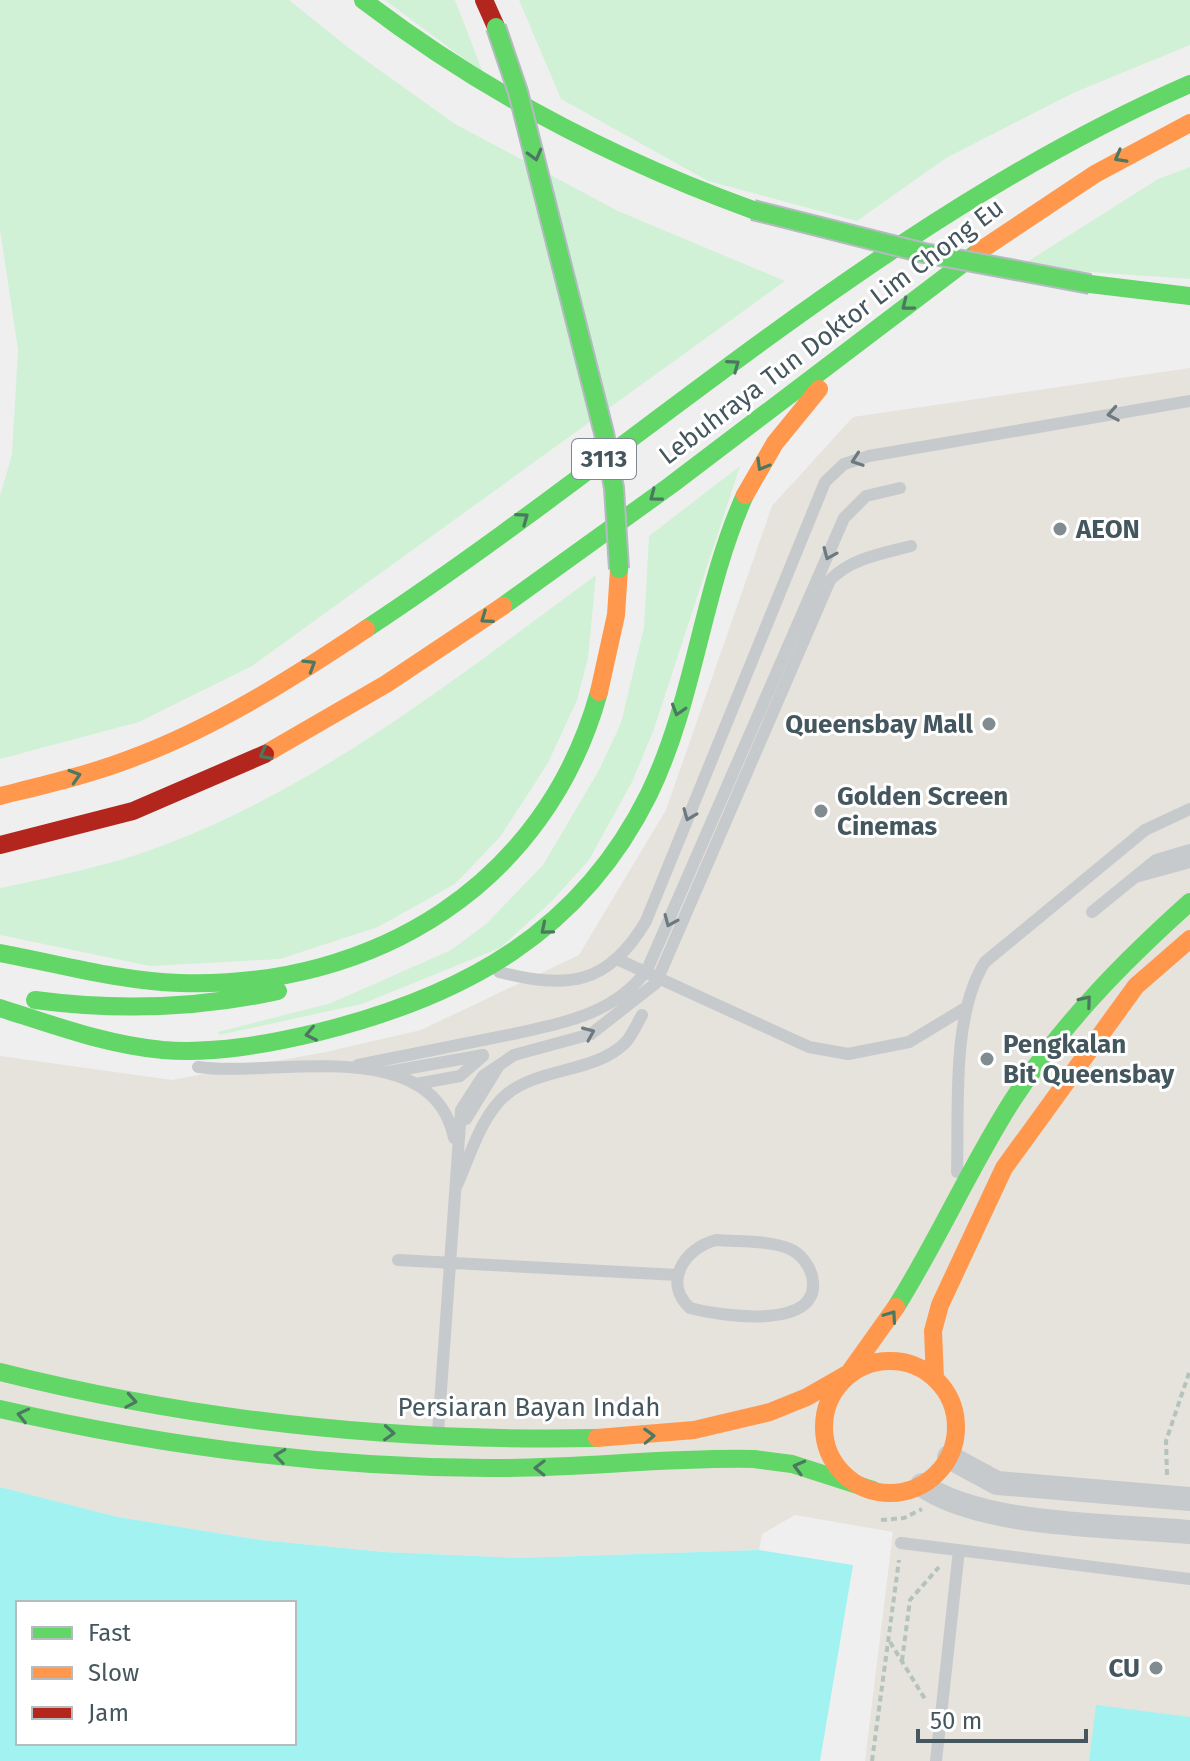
<svg xmlns="http://www.w3.org/2000/svg" width="1190" height="1761" font-family="'Fira Sans',sans-serif">
  <style>
    .commercial { fill: #e6e2dc }
    .green { fill: #d1f1d7 }
    .water { fill: #a2f2f2; fill-rule: evenodd }
    .lines { fill: none; stroke-linecap: round; stroke-linejoin: round }
    .path { stroke: #b4c4bc; stroke-width: 4; stroke-dasharray: 6 4; stroke-linecap: butt }
    .lane { stroke: #c6cacc; stroke-width: 12 }
    .street { stroke: #c6cacc; stroke-width: 24 }
    .fast { stroke: #63d668; stroke-width: 18 }
    .slow { stroke: #ff974d; stroke-width: 18 }
    .jam { stroke: #b3261e; stroke-width: 18 }
    .fast-bridge-casing { stroke: #b3bbc0; stroke-width: 22; stroke-linecap: butt }
    .lane-bridge { stroke: #c6cacc; stroke-width: 12 }
    .fast-bridge { stroke: #63d668; stroke-width: 18 }
    .oneway { stroke: #4c7760 }
    .oneway2 { stroke: #6c7a7f }
    .poi-dot { fill: #818c91; stroke: #fff; stroke-width: 3 }
    .labels { text-anchor: middle; stroke-width: 6; stroke-linejoin: round; paint-order: stroke }
    .shield { fill: #fff; stroke: #7d898e; stroke-width: 2 }
    .shield-label { font-size: 24px; font-weight: bold; fill: #45575e }
    .street-label { font-size: 26px; fill: #45575e; stroke: #fff }
    .poi-label { font-size: 26px; font-weight: bold; fill: #45575e; stroke: #fff; text-anchor: start }
  </style>
  <rect width="100%" height="100%" fill="#f0efef"/>
  <!-- commercial -->
  <path class="commercial" d="M1190,368V1761H865L893,1532L795,1515L762,1534L759,1550L519,1558L386,1552L261,1540L118,1517L0,1487V1056L172,1080L326,1052L421,1030L579,955L666,810L772,506L853,417Z"/>
  <!-- green -->
  <path class="green" d="M0,0H289L350,49L455,124L618,211L785,281L252,666L139,722L0,759V496L12,454L18,350L0,230Z
    M385,0H455L483,73Z
    M519,0H1190V45L1073,93L946,158L857,221L708,181L561,99Z
    M1190,167V279L1019,267L1158,179Z
    M740,466L653,732L632,782L589,860L551,902L500,948L362,1004L219,1035L218,1032L331,1003L451,950L486,924L543,865L599,770L621,723L644,627L649,536Z
    M596,575L588,658L577,700L548,763L500,837L455,884L378,927L280,959L150,966L0,935V888C51,877 104,867 153,849C317,790 457,677 596,575Z"/>
  <!-- water -->
  <path class="water" d="M0,1487L118,1517L261,1540L385,1552L519,1558L759,1550L853,1565L820,1761H0ZM294,1603V1743H18V1603Z
    M1096,1705L1190,1717V1761H1089Z"/>
  <g class="lines">
    <!-- path -->
    <path class="path" d="M1167,1475L1166,1441L1190,1370
      M881,1520L904,1518L922,1509
      M890,1642L925,1699
      M902,1661L910,1600L939,1567
      M872,1761L899,1560"/>
    <!-- lane -->
    <path class="lane" d="M1139,876L1190,862
      M1092,912L1156,860L1190,850
      M619,960L809,1047L848,1054L909,1042L967,1007
      M499,972C567,989 608,986 646,921L825,482L844,464L869,456L1190,401
      M358,1065L518,1033
      M198,1067C272,1078 432,1032 454,1138
      M388,1072L483,1055
      M416,1084L460,1076L483,1056
      M466,1119L498,1067
      M957,1172C959,1110 951,1015 985,962L1145,830L1190,809
      M457,1185C470,1156 482,1114 507,1094C540,1067 596,1073 626,1042C632,1035 637,1024 642,1015
      M716,1240C737,1242 770,1240 790,1249C801,1254 809,1265 812,1276C825,1332 720,1316 690,1308C662,1282 685,1248 716,1240Z
      M398,1260L678,1275
      M438,1432L461,1110L483,1076L514,1055
      M901,1543L1190,1579
      M936,1761L959,1550"/>
    <!-- street -->
    <path class="street" d="M949,1457L997,1483L1190,1499
      M922,1485C982,1527 1114,1525 1190,1532"/>
    <!-- fast -->
    <path class="fast" d="M363,0C482,91 612,159 753,210
      M1090,284L1190,296
      M503,606L671,485L978,252
      M366,629C640,448 886,216 1190,84
      M0,953C59,964 119,981 180,983C375,989 546,884 599,692
      M35,1000C118,1011 196,1009 278,991
      M0,1008C53,1025 107,1045 163,1050C215,1054 269,1044 319,1032C464,996 581,932 649,794C695,699 702,590 745,495
      M896,1307C938,1240 970,1167 1012,1101C1061,1025 1123,962 1190,902
      M0,1372C195,1421 396,1442 597,1438
      M0,1409C160,1446 322,1467 487,1468C576,1469 665,1457 754,1459L792,1464L873,1490"/>
    <!-- slow -->
    <path class="slow" d="M978,252L1095,174L1190,123
      M745,495L775,443L819,389
      M599,692L616,615L619,569
      M265,754L386,684L503,606
      M0,796C44,785 88,775 130,759C214,728 291,679 366,629
      M824 1427a66 66 0 1 1 132 0a66 66 0 1 1-132 0Z
      M935,1379L933,1331L940,1305L1004,1168L1136,986L1190,939
      M597,1438L694,1430L770,1412L807,1397L849,1373L896,1307"/>
    <!-- jam -->
    <path class="jam" d="M484,0L496,27
      M0,845L133,811L265,754"/>
    <!-- fast-bridge casing -->
    <g class="fast-bridge-casing">
      <path id="fast-bridge" d="M496,27L518,92L604,433L614,488L619,569
        M753,210L924,253L1090,284"/>
    </g>
    <!-- lane-bridge -->
    <path class="lane-bridge" d="M518,1033C567,1022 615,1013 647,970L844,518L866,496L900,488
      M514,1055L591,1034L656,983L830,580C852,558 881,554 911,546"/>
    <!-- fast-bridge -->
    <use href="#fast-bridge" class="fast-bridge"/>
  </g>
  <!-- one-way arrows -->
  <defs><path id="oneway-chevron" d="M-2-3.5L2.5 0L-2 3.5" fill="none" stroke-width="1.6" stroke-linecap="round" stroke-linejoin="round" transform="scale(2)"/></defs>
  <g class="oneway">
    <use href="#oneway-chevron" transform="translate(535 155) rotate(75)"/>
    <use href="#oneway-chevron" transform="translate(1120 157) rotate(151)"/>
    <use href="#oneway-chevron" transform="translate(907 305) rotate(142)"/>
    <use href="#oneway-chevron" transform="translate(734 365) rotate(-36)"/>
    <use href="#oneway-chevron" transform="translate(762 465) rotate(120)"/>
    <use href="#oneway-chevron" transform="translate(655 496) rotate(143)"/>
    <use href="#oneway-chevron" transform="translate(523 518) rotate(-36)"/>
    <use href="#oneway-chevron" transform="translate(486 618) rotate(145)"/>
    <use href="#oneway-chevron" transform="translate(310 665) rotate(-32)"/>
    <use href="#oneway-chevron" transform="translate(678 710) rotate(107)"/>
    <use href="#oneway-chevron" transform="translate(265 754) rotate(152)"/>
    <use href="#oneway-chevron" transform="translate(75 776) rotate(-17)"/>
    <use href="#oneway-chevron" transform="translate(546 929) rotate(140)"/>
    <use href="#oneway-chevron" transform="translate(1086 1001) rotate(-50)"/>
    <use href="#oneway-chevron" transform="translate(311 1034) rotate(168)"/>
    <use href="#oneway-chevron" transform="translate(891 1316) rotate(-55)"/>
    <use href="#oneway-chevron" transform="translate(131 1401) rotate(10)"/>
    <use href="#oneway-chevron" transform="translate(23 1415) rotate(-167)"/>
    <use href="#oneway-chevron" transform="translate(389 1433) rotate(3)"/>
    <use href="#oneway-chevron" transform="translate(649 1436) rotate(-2)"/>
    <use href="#oneway-chevron" transform="translate(280 1456) rotate(-173)"/>
    <use href="#oneway-chevron" transform="translate(799 1467) rotate(-165)"/>
    <use href="#oneway-chevron" transform="translate(540 1468) rotate(-179)"/>
  </g>
  <g class="oneway2">
    <use href="#oneway-chevron" transform="translate(1113 414) rotate(170)"/>
    <use href="#oneway-chevron" transform="translate(857 460) rotate(161)"/>
    <use href="#oneway-chevron" transform="translate(829 554) rotate(113)"/>
    <use href="#oneway-chevron" transform="translate(689 815) rotate(112)"/>
    <use href="#oneway-chevron" transform="translate(670 921) rotate(113)"/>
    <use href="#oneway-chevron" transform="translate(589 1033) rotate(-23)"/>
  </g>
  <!-- markers -->
  <g class="poi-dot">
    <circle cx="1060" cy="529" r="8"/>
    <circle cx="989" cy="724" r="8"/>
    <circle cx="821" cy="811" r="8"/>
    <circle cx="987" cy="1059" r="8"/>
    <circle cx="1156" cy="1668" r="8"/>
  </g>
  <g class="labels">
    <!-- shield labels -->
    <rect class="shield" x="572" y="439" width="64" height="40" rx="6"/>
    <g class="shield-label">
      <text x="604" y="467">3113</text>
    </g>
    <!-- street labels -->
    <g class="street-label">
      <text transform="translate(831 331) rotate(-37)" y="9">Lebuhraya Tun Doktor Lim Chong Eu</text>
      <text x="529" y="1416">Persiaran Bayan Indah</text>
    </g>
    <!-- poi labels -->
    <g class="poi-label">
      <text x="1076" y="538">AEON</text>
      <text x="973" y="733" text-anchor="end">Queensbay Mall</text>
      <text x="837" y="805">Golden Screen<tspan x="837" dy="30">Cinemas</tspan></text>
      <text x="1003" y="1053">Pengkalan<tspan x="1003" dy="30">Bit Queensbay</tspan></text>
      <text x="1140" y="1677" text-anchor="end">CU</text>
    </g>
  </g>
  <!-- legend -->
  <rect x="16" y="1601" width="280" height="144" fill="#ffffff" stroke="#b5bcbf" stroke-width="2"/>
  <rect x="32" y="1627" width="40" height="12" fill="#63d668" stroke="#b5bcbf" stroke-width="2"/>
  <text x="88" y="1641" font-size="24" fill="#45575e">Fast</text>
  <rect x="32" y="1667" width="40" height="12" fill="#ff974d" stroke="#b5bcbf" stroke-width="2"/>
  <text x="88" y="1681" font-size="24" fill="#45575e">Slow</text>
  <rect x="32" y="1707" width="40" height="12" fill="#b3261e" stroke="#b5bcbf" stroke-width="2"/>
  <text x="88" y="1721" font-size="24" fill="#45575e">Jam</text>
  <!-- scale -->
  <path d="M918 1729v12h168v-12" fill="none" stroke="#45575e" stroke-width="4"/>
  <text x="930" y="1729" font-size="24" fill="#45575e" stroke="#ffffff" stroke-width="6" paint-order="stroke">50 m</text>
</svg>
